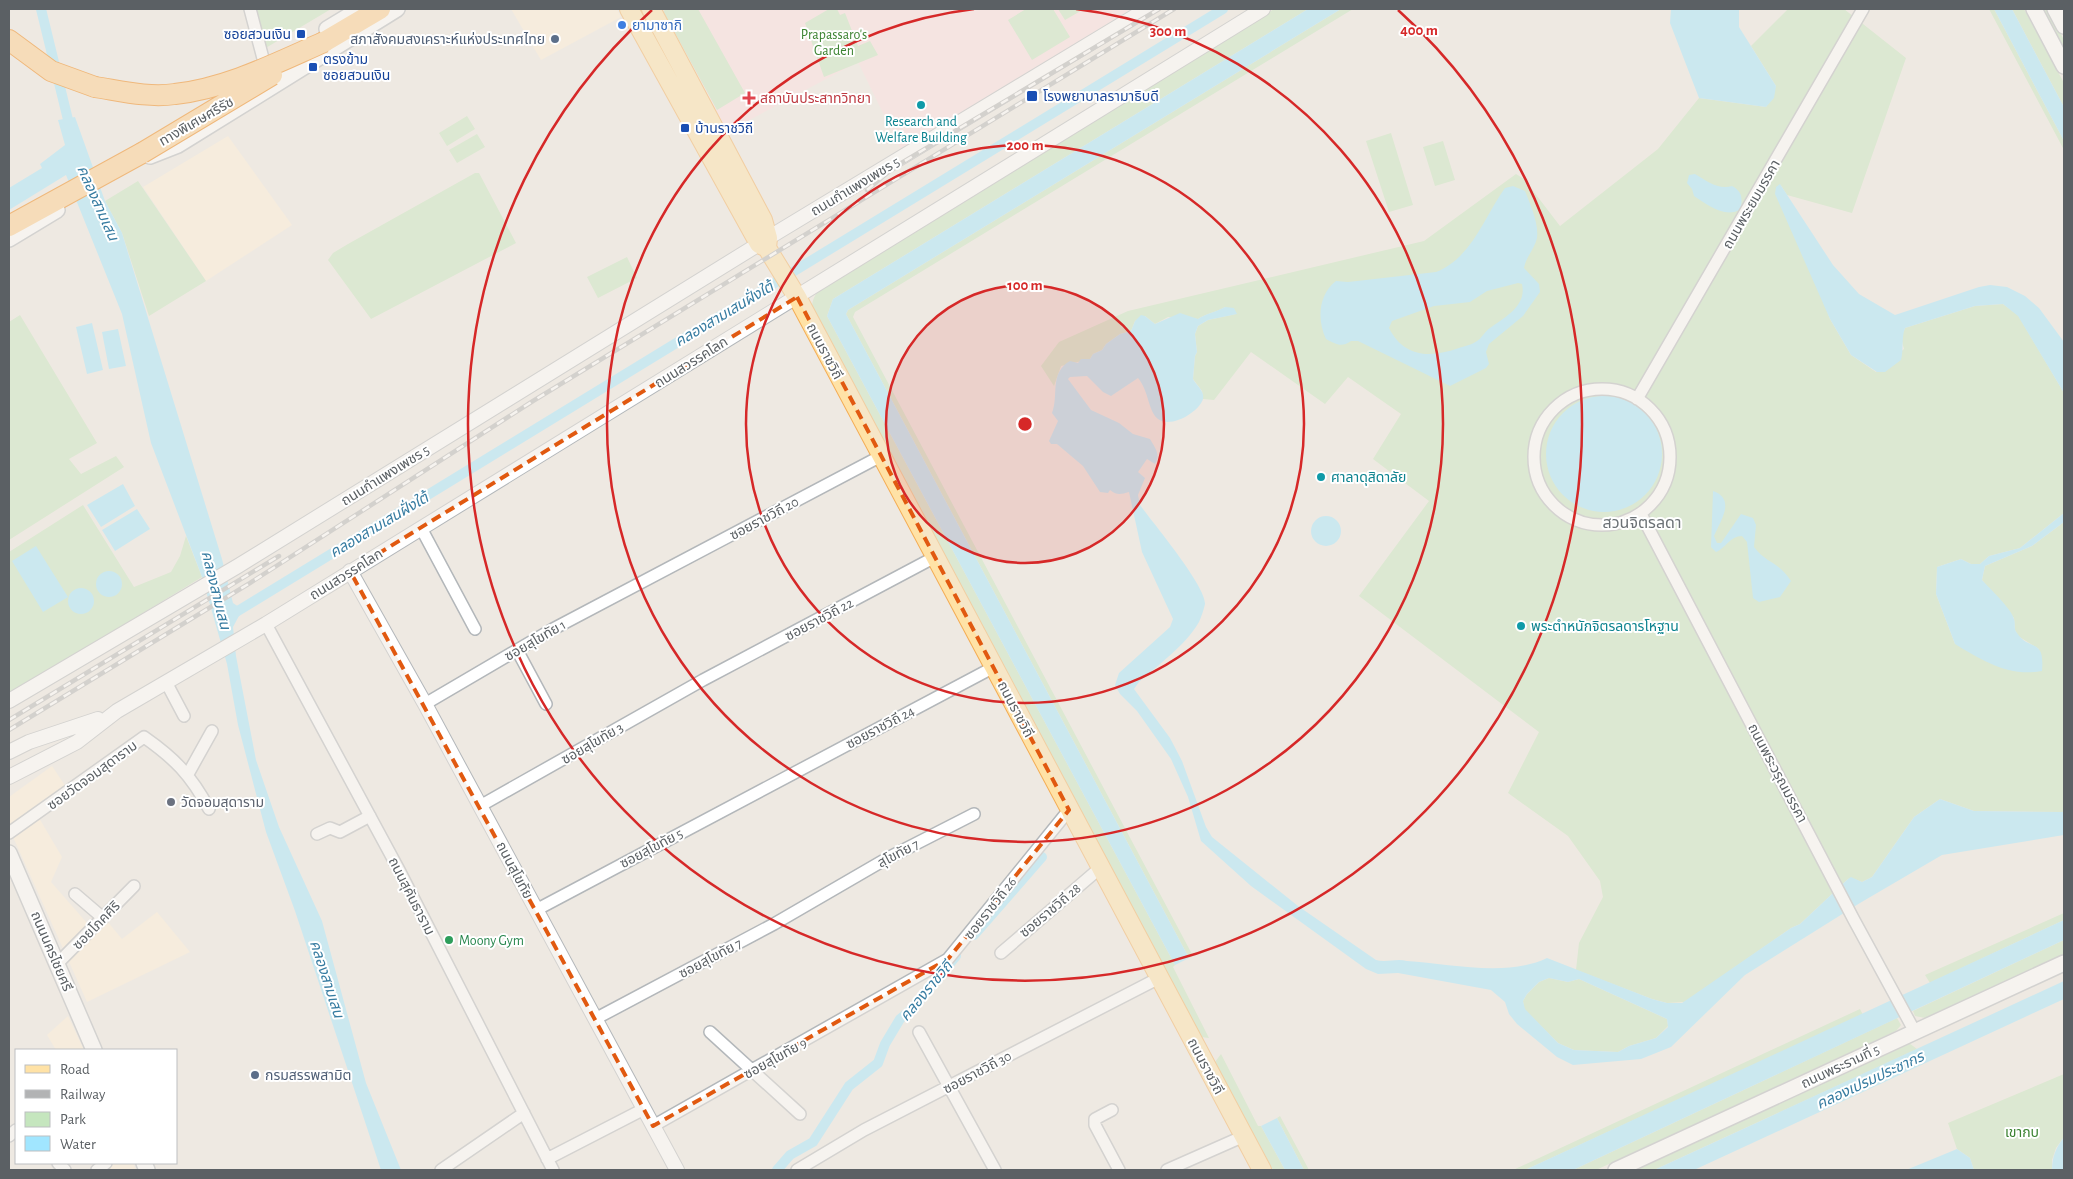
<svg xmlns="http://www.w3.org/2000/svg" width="2073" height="1179" font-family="'Alegreya Sans','Noto Sans Thai',sans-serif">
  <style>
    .commercial { fill: #feefd7 }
    .medical { fill: #fcdee0 }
    .green { fill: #c5e6be }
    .water { fill: #a1e6ff; fill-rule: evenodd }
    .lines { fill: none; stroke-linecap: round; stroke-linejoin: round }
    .canal { stroke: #a1e6ff; stroke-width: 10 }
    .minor-casing { stroke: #b3b7ba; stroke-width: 14 }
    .tertiary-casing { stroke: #b3b7ba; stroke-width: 16 }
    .secondary-casing { stroke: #b2b7bb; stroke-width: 18 }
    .primary-casing { stroke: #f4ad55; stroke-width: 20 }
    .motorway-casing { stroke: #f07d00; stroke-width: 22 }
    .minor { stroke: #fff; stroke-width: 11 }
    .tertiary { stroke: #fff; stroke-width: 14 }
    .secondary { stroke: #fff; stroke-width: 15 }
    .primary { stroke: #ffe2a6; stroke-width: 18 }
    .motorway { stroke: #ffcd88; stroke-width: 20 }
    .rail-casing { stroke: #b2b3b4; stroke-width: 4.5 }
    .rail { stroke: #fff; stroke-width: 2.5; stroke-dasharray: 8; stroke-linecap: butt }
    .motorway-bridge-casing { stroke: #f07d00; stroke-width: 22; stroke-linecap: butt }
    .motorway-bridge { stroke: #ffcd88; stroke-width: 20 }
    .marked { fill: none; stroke: #e15910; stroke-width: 4; stroke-dasharray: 10 6; stroke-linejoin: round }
    .ring { fill: none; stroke: #d62828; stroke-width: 2.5 }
    .shop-dot { fill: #3f7fe0; stroke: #fff; stroke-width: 2 }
    .transit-dot { fill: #1a4fb4; stroke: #fff; stroke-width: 2 }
    .service-dot { fill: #5c6f8a; stroke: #fff; stroke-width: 2 }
    .health-dot { fill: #e0444e; stroke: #fff; stroke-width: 2 }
    .culture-dot { fill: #0f9aa8; stroke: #fff; stroke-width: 2 }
    .worship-dot { fill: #6b7280; stroke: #fff; stroke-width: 2 }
    .leisure-dot { fill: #2e9e5b; stroke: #fff; stroke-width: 2 }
    .labels { text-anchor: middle; stroke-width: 4; stroke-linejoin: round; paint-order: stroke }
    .shop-label { font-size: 14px; fill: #366cbe; stroke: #fff; text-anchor: start }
    .transit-label { font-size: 14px; fill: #164399; stroke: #fff; text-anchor: start }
    .park-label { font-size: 14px; fill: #3c8332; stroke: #fff }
    .service-label { font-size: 14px; fill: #4e5e75; stroke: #fff; text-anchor: end }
    .health-label { font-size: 14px; fill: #be3a42; stroke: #fff; text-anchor: start }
    .street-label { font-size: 14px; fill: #5b6064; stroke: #fff }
    .culture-label { font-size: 14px; fill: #0d838f; stroke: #fff; text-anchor: start }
    .worship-label { font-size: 14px; fill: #5b616d; stroke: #fff; text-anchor: start }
    .leisure-label { font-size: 14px; fill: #27864d; stroke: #fff; text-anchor: start }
    .water-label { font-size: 15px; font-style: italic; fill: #377ca1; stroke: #fff }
    .quarter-label { font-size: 16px; fill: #6c7276; stroke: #fff }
    .centre { fill: #d62828; stroke: #fff; stroke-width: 2.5 }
    .ring-label { font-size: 15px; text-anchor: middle; font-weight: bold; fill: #d62828; stroke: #fff; stroke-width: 4; stroke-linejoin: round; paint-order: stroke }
  </style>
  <rect width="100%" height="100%" fill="#eee9e2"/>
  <!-- commercial -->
  <path class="commercial" d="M511,9H617L621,17L541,60Z
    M228,136L292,225L206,281L143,187Z
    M52,766L70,793L39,818L62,857L51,882L94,931L107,921L122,939L157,912L190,952L87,1002L9,828V797Z
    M68,1016L84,1050H56L47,1035Z
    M113,1163H133L136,1170H109L107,1168Z"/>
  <!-- medical -->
  <path class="medical" d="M660,9H947L908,33L948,9H1131L902,152L858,62L725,133Z"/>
  <!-- green -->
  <path class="green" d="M254,9H331L264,49Z
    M667,9H698L745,93L717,110L663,11Z
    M829,9H837L840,15L845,13L858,46L870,41L878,55L824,77L805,23Z
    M1026,9H1053L1070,37L1032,60L1008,20Z
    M1058,9H1084L1065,20Z
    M1274,9H1308L833,299L827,316L1175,965L1173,967L1209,1038L1201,1037L812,312C811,294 820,289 832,279Z
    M1341,9H1353L855,312L853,317L1193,956L1189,958L846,314L848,310Z
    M1788,9H1844L1906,58L1852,213L1787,195L1780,184L1830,319L1851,355L1876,372L1904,349L1901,338L1905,328L1975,306L2003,304L2018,315L2064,393V513L2020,548L1989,556L1980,564H1971L1961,559L1937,567L1936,594L1955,644L2039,649L2018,636L2015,630L2014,618L1982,580L1985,566L2032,546L2064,522V812L1974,811L1940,799L1914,817L1872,877L1862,882L1851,878L1848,879L1800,924L1791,928L1685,1002L1667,1003L1652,999L1576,970L1579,943L1603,897L1600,881L1568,836L1508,793L1539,732L1359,596L1429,501L1373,459L1401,414L1348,377L1325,404L1251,352L1214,400L1203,399L1202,391L1193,379L1195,356L1197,352L1195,334L1198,326L1208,320L1236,314L1225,307C1217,312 1205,314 1198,319L1168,317L1155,324L1145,316L1135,321L1131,331L1120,334L1106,344L1102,350L1093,354L1090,359L1061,366L1054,386L1041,366L1059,342L1128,311L1424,241L1516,174L1524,179L1560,226L1658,149L1699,98L1766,107L1776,86L1751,46Z
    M1989,9H1994L2064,141V150Z
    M2012,9H2024L2064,83V107Z
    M2039,9H2048L2064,40V57Z
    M467,116L475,129L447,146L439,133Z
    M1391,133L1413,205L1389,212L1366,141Z
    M477,134L485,147L457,163L449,150Z
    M1443,141L1455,180L1435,186L1423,147Z
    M475,173H479L516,243L371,319L328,260L333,253L348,244Z
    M138,181L206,281L149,316L122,233L105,201Z
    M627,257L637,278L598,298L587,277Z
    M20,315L97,443L69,459L81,474L116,456L124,467L9,540V322Z
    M83,505L134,587L171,572L180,556L186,536L202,577L9,695V552Z
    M2064,913V920L1930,983L1925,975Z
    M2064,940V954L1925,1018L1915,1016L1913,1011Z
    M1549,978L1568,982L1579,979L1667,1019L1668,1026L1656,1038L1629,1046L1618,1052L1574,1050L1558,1043L1524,1009L1523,1001L1527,994L1539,982Z
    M1860,1009L1863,1015L1525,1170H1513Z
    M1897,1018L1901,1025L1896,1031L1596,1170H1573Z
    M1909,1043L1917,1049L1654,1170H1632Z
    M1221,1054L1258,1126H1261L1285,1170H1273L1215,1062Z
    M2064,1074V1137L2056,1148L2052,1160V1170H1974L1970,1158L1957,1149L1948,1123Z
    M1280,1116L1309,1170H1304L1277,1118Z"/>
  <!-- water -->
  <path class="water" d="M1308,9H1341L848,310L846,314L1189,958L1175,965L827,316L833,299Z
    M1671,9H1739V27L1776,86L1774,98L1766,107L1699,98L1670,23Z
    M1994,9H2012L2064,107V141Z
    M75,117L105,201L122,233L222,559L233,603L239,607L240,614L233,627L236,656L256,760L279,827L322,921L366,1083L401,1170H381L295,911L266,832L238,725L227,664L202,577L151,443L122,314L66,175L9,210V188L42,168L40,164L65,145L58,120Z
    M1695,174C1707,181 1718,190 1732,186C1743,192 1742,198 1741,209C1725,219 1708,205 1694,196L1692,189L1687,183L1689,175Z
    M1780,184L1833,265L1859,294L1895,315L1979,287L1990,285L2007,287L2025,296L2039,308L2064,342V393L2018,316L2003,304L1975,306L1905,328C1901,339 1904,349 1901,360L1885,372H1877L1851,355L1830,319L1775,194L1776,187Z
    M1513,186L1525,191C1530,204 1539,223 1537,238C1535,248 1526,257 1524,268L1539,284L1540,292L1523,316L1489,344L1486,352L1489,364L1486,368L1450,386L1358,341H1351C1341,348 1336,344 1326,339C1317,320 1318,295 1336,281L1348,282L1436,272C1472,258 1484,217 1505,188ZM1518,283L1522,284C1527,306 1505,317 1490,328C1485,331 1482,338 1477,341C1472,345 1464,346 1459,348C1431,358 1404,358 1389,328L1392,321L1434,306L1470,302L1487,291Z
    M1225,307L1234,308L1237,314L1208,320L1198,326L1195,334L1197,352L1195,356L1193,379C1196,385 1205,391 1203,399C1199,412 1171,429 1158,419C1148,411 1149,391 1138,378L1111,396L1103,392L1087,376L1070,377L1068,379L1091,410L1119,423L1133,434L1150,439C1155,448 1161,454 1155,464L1147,459L1138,472L1145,478L1138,495L1140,505C1153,523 1206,586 1205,604C1204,609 1201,618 1199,622C1185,646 1159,664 1139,682L1134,689L1170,738L1182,761L1206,827L1212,837L1298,906L1376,960C1387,963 1396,958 1407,961C1450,964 1508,977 1547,958L1652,999L1667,1003H1682L1791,928L1800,924L1848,879L1851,877L1862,882L1872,877L1914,817L1940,799L1974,811L2064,812V835L1942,855L1860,903L1745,975L1671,1047L1641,1059L1573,1065L1557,1057L1517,1024L1509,1014L1505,1002L1491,990L1398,973L1378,974L1366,969L1251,886L1201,841L1188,797L1171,759L1137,711L1120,694L1115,685L1119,673L1170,627L1173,619L1142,552L1129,492C1121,494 1118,496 1110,490L1108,493L1100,492L1083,466L1057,444H1051L1049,441L1058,421L1052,413C1059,395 1049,373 1070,361L1078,363L1081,359H1090L1093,354L1102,350L1106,344L1120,334L1131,331L1135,321L1141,315L1145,316L1155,324L1180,313L1198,319C1205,314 1216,312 1225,307ZM1549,978L1568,982L1579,979L1667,1019L1668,1027L1656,1038L1629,1046L1618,1052L1574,1050L1558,1043L1525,1009L1523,1001L1527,994L1539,982Z
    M92,323L103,370L87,374L76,327Z
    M118,329L126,366L109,369L102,332Z
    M1546 454a58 58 0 1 1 116 0a58 58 0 1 1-116 0Z
    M123,484L135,506L101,527L87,505Z
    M1713,491C1736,499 1721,520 1714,536L1717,543H1721L1741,514L1753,518L1756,525L1754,547C1767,564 1778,561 1791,581L1780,597L1759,602L1753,598L1747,542L1742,536C1730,536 1726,548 1716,552L1711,547Z
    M137,509L150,529L115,551L102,530Z
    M2064,513V522L2032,546L1985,566L1982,580C1990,589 2011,608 2014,619C2016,624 2013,628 2017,633C2030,652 2045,637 2042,671C2009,677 1983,661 1955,644L1936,594L1937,567L1961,559L1971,564H1980L1989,556L2020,548Z
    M1311 531a15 15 0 1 1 30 0a15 15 0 1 1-30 0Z
    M36,546L68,597L43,612L12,561Z
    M96 584a13 13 0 1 1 26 0a13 13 0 1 1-26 0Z
    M68 601a13 13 0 1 1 26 0a13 13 0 1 1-26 0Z
    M2064,920V940L1573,1170H1525Z
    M2064,981V999L1694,1170H1654Z
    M1277,1118L1304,1170H1285L1261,1126Z
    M2064,1137V1170H2052C2052,1156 2056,1148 2064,1137Z
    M1957,1149L1970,1158L1974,1170H1906Z"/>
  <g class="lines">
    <!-- canal -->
    <path class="canal" d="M41,9L71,132
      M228,617L1223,9
      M974,935L1042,857
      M777,1170L790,1155L813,1142L849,1086L878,1063L885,1044L900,1019L912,1009L956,956"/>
    <!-- minor casing -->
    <g class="minor-casing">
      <path id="minor" d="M250,9L265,66
        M1534 457a68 68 0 1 1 136 0a68 68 0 1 1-136 0Z
        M1637,399L1863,9
        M1641,514L1854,920L1915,1032
        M421,528L475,629
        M266,624L399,870L553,1170
        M517,650L546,704
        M166,682L184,716
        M425,704L553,629L881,456
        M188,774L212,731
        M480,806L703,680L935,557
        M9,833L144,737C174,758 191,775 209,809
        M317,834L330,828L340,832L370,816
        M75,894L103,918
        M536,910L994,667
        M1001,953L1100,868
        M57,964L134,886
        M595,1019L774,924L886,859L974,814
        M710,1032L800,1114
        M919,1032L995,1170
        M1112,1110L1095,1119V1125L1119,1170
        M653,1126L948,959L1069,810
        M9,1136L16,1130
        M547,1159L644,1109
        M58,1163L65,1170
        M97,1170L106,1163
        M441,1170L524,1113
        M797,1170L864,1130L1159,978
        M1167,1170L1244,1136"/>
    </g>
    <!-- tertiary casing -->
    <g class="tertiary-casing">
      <path id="tertiary" d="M768,238L1147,9
        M350,571L425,704L677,1170
        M9,701L238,566L759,244
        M9,752L29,742L98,719
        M9,777L77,742L117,711L266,624L1263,9"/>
    </g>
    <!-- secondary casing -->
    <g class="secondary-casing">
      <path id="secondary" d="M2034,9L2064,66
        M2055,9L2064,26
        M327,29L360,9
        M150,156L178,145L397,9
        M9,239L57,210
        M9,853L94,1050
        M144,1163L147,1170
        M1616,1170L2064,963"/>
    </g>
    <!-- primary casing -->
    <g class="primary-casing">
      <path id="primary" d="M629,9L759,244L767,248L797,297L1262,1170
        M651,9L763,220L768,238L767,248"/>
    </g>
    <!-- motorway casing -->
    <g class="motorway-casing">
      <path id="motorway" d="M9,40L51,71L95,87
        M324,42L380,9
        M9,226L142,153"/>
    </g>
    <!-- minor -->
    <use href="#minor" class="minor"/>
    <!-- tertiary -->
    <use href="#tertiary" class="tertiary"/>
    <!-- secondary -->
    <use href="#secondary" class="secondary"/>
    <!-- primary -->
    <use href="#primary" class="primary"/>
    <!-- motorway -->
    <use href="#motorway" class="motorway"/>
    <!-- rail casing -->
    <g class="rail-casing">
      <path id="rail" d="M867,190L893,168L1159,9
        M9,720L279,556
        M9,730L250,583L533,401L1174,9"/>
    </g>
    <!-- rail -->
    <use href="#rail" class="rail"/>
    <!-- motorway-bridge casing -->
    <g class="motorway-bridge-casing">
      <path id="motorway-bridge" d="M95,87C121,91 149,98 175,94C228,88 276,63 324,42
        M142,153L272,75"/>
    </g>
    <!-- motorway-bridge -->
    <use href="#motorway-bridge" class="motorway-bridge"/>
  </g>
  <!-- marked area -->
  <path d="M0 0H2073V1179H0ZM797,297L1069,810L948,959L653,1126L350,571Z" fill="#eee9e2" fill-opacity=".55" fill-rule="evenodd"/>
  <path class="marked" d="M797,297L1069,810L948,959L653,1126L350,571Z"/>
  <!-- distance rings -->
  <circle cx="1025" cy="424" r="139" fill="#d62828" fill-opacity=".12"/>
  <g class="ring">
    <circle cx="1025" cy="424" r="139"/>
    <circle cx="1025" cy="424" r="279"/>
    <path d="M1076 9A418 418 0 1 1 974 9"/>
    <path d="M1398 10A557 557 0 1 1 652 10"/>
  </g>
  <!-- markers -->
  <circle class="shop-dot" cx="622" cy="25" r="5"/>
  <g class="transit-dot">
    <rect x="296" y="29" width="10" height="10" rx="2.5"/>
    <rect x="308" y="62" width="10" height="10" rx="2.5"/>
    <rect x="1026" y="90" width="12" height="12" rx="2.5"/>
    <rect x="680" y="123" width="10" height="10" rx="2.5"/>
  </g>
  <g class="service-dot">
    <circle cx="555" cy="39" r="5"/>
    <circle cx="255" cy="1075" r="5"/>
  </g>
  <path class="health-dot" d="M746.5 90.5h5v5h5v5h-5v5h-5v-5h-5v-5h5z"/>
  <g class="culture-dot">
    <circle cx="921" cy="105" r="5"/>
    <circle cx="1321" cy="477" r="5"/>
    <circle cx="1521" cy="626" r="5"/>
  </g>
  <circle class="worship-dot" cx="171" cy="802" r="5"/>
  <circle class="leisure-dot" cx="449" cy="940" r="5"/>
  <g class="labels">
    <!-- shop labels -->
    <g class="shop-label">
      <text x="632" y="30">ยามาซากิ</text>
    </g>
    <!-- transit labels -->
    <g class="transit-label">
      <text x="291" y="39" text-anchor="end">ซอยสวนเงิน</text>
      <text x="323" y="64">ตรงข้าม<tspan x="323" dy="16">ซอยสวนเงิน</tspan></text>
      <text x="1043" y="101">โรงพยาบาลรามาธิบดี</text>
      <text x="695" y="133">บ้านราชวิถี</text>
    </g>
    <!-- park labels -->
    <g class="park-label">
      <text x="834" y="39">Prapassaro's<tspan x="834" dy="16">Garden</tspan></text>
      <text x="2022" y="1137">เขากบ</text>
    </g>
    <!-- service labels -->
    <g class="service-label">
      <text x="545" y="44">สภาสังคมสงเคราะห์แห่งประเทศไทย</text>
      <text x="265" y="1080" text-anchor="start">กรมสรรพสามิต</text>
    </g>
    <!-- health labels -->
    <g class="health-label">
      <text x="760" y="103">สถาบันประสาทวิทยา</text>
    </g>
    <!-- street labels -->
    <g class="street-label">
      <text transform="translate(196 121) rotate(-30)" y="5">ทางพิเศษศรีรัช</text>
      <text transform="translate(855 186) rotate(-31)" y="5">ถนนกำแพงเพชร 5</text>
      <text transform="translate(1751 204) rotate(-60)" y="5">ถนนพระยมมรรคา</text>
      <text transform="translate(825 351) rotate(62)" y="5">ถนนราชวิถี</text>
      <text transform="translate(691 362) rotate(-32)" y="5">ถนนสวรรคโลก</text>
      <text transform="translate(385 475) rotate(-32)" y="5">ถนนกำแพงเพชร 5</text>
      <text transform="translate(764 518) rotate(-28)" y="5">ซอยราชวิถี 20</text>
      <text transform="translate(346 574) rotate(-32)" y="5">ถนนสวรรคโลก</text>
      <text transform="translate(819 619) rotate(-28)" y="5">ซอยราชวิถี 22</text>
      <text transform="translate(535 640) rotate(-30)" y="5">ซอยสุโขทัย 1</text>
      <text transform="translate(1016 709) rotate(62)" y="5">ถนนราชวิถี</text>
      <text transform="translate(880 727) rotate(-28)" y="5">ซอยราชวิถี 24</text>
      <text transform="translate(592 743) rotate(-30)" y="5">ซอยสุโขทัย 3</text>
      <text transform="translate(1778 773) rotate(62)" y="5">ถนนพระวรุณมรรคา</text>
      <text transform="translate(92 775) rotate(-36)" y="5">ซอยวัดจอมสุดาราม</text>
      <text transform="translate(651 848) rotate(-28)" y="5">ซอยสุโขทัย 5</text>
      <text transform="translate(898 853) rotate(-28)" y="5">สุโขทัย 7</text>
      <text transform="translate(515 870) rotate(62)" y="5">ถนนสุโขทัย</text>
      <text transform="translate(412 896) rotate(63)" y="5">ถนนสุคันธาราม</text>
      <text transform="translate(990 908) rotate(-52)" y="5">ซอยราชวิถี 26</text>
      <text transform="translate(1050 910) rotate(-40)" y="5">ซอยราชวิถี 28</text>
      <text transform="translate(96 925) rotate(-46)" y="5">ซอยโภคศิริ</text>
      <text transform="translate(52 951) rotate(67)" y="5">ถนนนครไชยศรี</text>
      <text transform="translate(710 958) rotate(-28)" y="5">ซอยสุโขทัย 7</text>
      <text transform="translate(775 1058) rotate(-29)" y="5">ซอยสุโขทัย 9</text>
      <text transform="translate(1206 1066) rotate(62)" y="5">ถนนราชวิถี</text>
      <text transform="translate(1840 1066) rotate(-25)" y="5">ถนนพระรามที่ 5</text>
      <text transform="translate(977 1072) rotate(-28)" y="5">ซอยราชวิถี 30</text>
    </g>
    <!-- culture labels -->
    <g class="culture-label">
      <text x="921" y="126" text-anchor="middle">Research and<tspan x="921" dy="16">Welfare Building</tspan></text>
      <text x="1331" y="482">ศาลาดุสิดาลัย</text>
      <text x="1531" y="631">พระตำหนักจิตรลดารโหฐาน</text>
    </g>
    <!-- worship labels -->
    <g class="worship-label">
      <text x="181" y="807">วัดจอมสุดาราม</text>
    </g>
    <!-- leisure labels -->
    <g class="leisure-label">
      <text x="459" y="945">Moony Gym</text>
    </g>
    <!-- water labels -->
    <g class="water-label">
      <text transform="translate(98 203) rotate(66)" y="5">คลองสามเสน</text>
      <text transform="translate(724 314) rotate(-31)" y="5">คลองสามเสนฝั่งใต้</text>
      <text transform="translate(379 525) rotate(-31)" y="5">คลองสามเสนฝั่งใต้</text>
      <text transform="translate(216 590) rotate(76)" y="5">คลองสามเสน</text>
      <text transform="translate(327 979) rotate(72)" y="5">คลองสามเสน</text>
      <text transform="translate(926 991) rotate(-50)" y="5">คลองราชวิถี</text>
      <text transform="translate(1870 1080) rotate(-25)" y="5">คลองเปรมประชากร</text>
    </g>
    <!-- quarter labels -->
    <g class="quarter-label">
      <text x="1642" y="528">สวนจิตรลดา</text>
    </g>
  </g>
  <circle cx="1025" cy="424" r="8" class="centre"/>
  <g class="ring-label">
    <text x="1419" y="35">400 m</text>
    <text x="1168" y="36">300 m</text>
    <text x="1025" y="150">200 m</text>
    <text x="1025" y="290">100 m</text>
  </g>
  <!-- border -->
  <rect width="2073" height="1179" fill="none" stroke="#5b6064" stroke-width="20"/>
  <!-- legend -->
  <rect x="15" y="1049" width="162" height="115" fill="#ffffff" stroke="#bdbfc1"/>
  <rect x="25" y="1065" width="25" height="8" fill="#ffe2a6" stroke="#bdbfc1"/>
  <text x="60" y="1074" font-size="15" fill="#5b6064">Road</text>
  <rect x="25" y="1090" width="25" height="8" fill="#b2b3b4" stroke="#bdbfc1"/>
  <text x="60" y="1099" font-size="15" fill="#5b6064">Railway</text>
  <rect x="25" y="1112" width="25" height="15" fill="#c5e6be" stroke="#bdbfc1"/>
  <text x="60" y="1124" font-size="15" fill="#5b6064">Park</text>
  <rect x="25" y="1136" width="25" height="15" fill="#a1e6ff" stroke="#bdbfc1"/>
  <text x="60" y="1149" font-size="15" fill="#5b6064">Water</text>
</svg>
